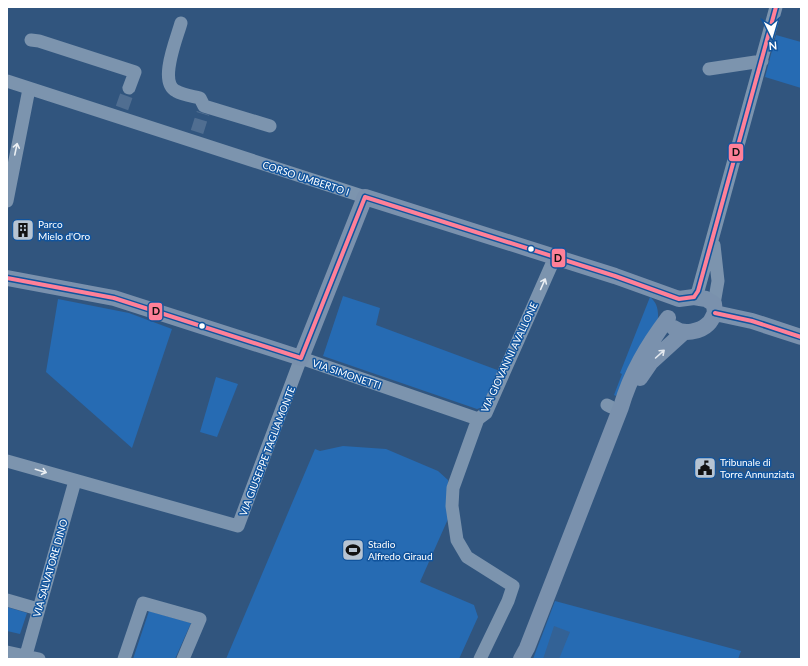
<svg xmlns="http://www.w3.org/2000/svg" width="808" height="666" font-family="Lato,sans-serif">
  <style>
    .green { fill: #266bb3 }
    .water { fill: #336296 }
    .lines { fill: none; stroke-linecap: round; stroke-linejoin: round }
    .minor-tunnel { stroke: #506e91; stroke-width: 13; stroke-dasharray: 13 6; stroke-linecap: butt }
    .minor { stroke: #7c94ae; stroke-width: 13 }
    .major { stroke: #7a91ad; stroke-width: 16 }
    .bus-1-casing { stroke: #11549d; stroke-width: 7 }
    .bus-1 { stroke: #ff8098; stroke-width: 4 }
    .oneway { stroke: #ebeff3 }
    .oneway2 { stroke: #e4e9ef }
    .bus-dot { fill: #fff; stroke: #11549d; stroke-width: 1.5 }
    .labels { text-anchor: middle; stroke-width: 3; stroke-linejoin: round; paint-order: stroke }
    .street-label { font-size: 10px; fill: #fff; stroke: #11549d }
    .poi-label { font-size: 10px; fill: #fff; stroke: #11549d; text-anchor: start }
    .line-badge { stroke: #11549d; stroke-width: 1.5 }
    .pale-badge-label { font-size: 11px; text-anchor: middle; font-weight: bold; fill: #111 }
  </style>
  <rect width="100%" height="100%" fill="#31557e"/>
  <!-- green -->
  <path class="green" d="M776,35L801,42V88L765,77Z
    M343,296L380,308L376,325L500,371L483,407L477,409L323,356Z
    M650,297C659,304 659,315 657,326L616,396L614,395L622,374L620,373Z
    M58,299L129,313L172,329L132,448L46,372Z
    M216,377L238,384L217,437L200,432Z
    M343,446L386,449L438,471L448,480V519L420,582L474,605L478,617L459,659H226L315,449L320,451Z
    M555,601L741,651L738,659H533Z
    M7,607L27,613L20,634L7,631Z
    M149,611L191,623L175,659H133Z"/>
  <!-- water -->
  <path class="water" d="M554,626L570,632L559,659H543Z"/>
  <g class="lines">
    <!-- minor-tunnel -->
    <path class="minor-tunnel" d="M122,108L129,88
      M197,132L203,113"/>
    <!-- minor -->
    <path class="minor" d="M181,23C177,38 158,82 176,91C183,95 192,96 200,98L204,106L270,126
      M31,40L39,41L135,72L129,88
      M709,69L762,61
      M7,81L365,197
      M7,201L29,89
      M714,245L718,281L714,304
      M694,297L698,291L776,7
      M607,405L611,407
      M7,461L238,526L301,358L478,419
      M7,600L38,609
      M7,652L39,659
      M26,655L75,481
      M124,659L143,603L200,619L183,659
      M480,659L508,601L513,586L467,557L457,540L452,506L453,488L475,427L478,419L486,413L555,257"/>
    <!-- major -->
    <path class="major" d="M7,278L114,298L301,358L365,197L615,276L679,299L694,297L706,299L714,304L715,313
      M715,313L752,321L801,337
      M674,328C683,335 700,332 708,324C711,322 713,316 715,313
      M640,378L651,362L684,332
      M521,659L527,648L621,407C631,373 647,346 668,318"/>
    <!-- bus-1 casing -->
    <g class="bus-1-casing">
      <path id="bus-1" d="M365,197L615,276L679,299L694,297
        M7,278L114,298L301,358
        M694,297L698,291L776,7
        M715,313L752,321L801,337
        M301,358L365,197"/>
    </g>
    <!-- bus-1 -->
    <use href="#bus-1" class="bus-1"/>
  </g>
  <!-- one-way arrows -->
  <defs><path id="oneway-shaft" d="M-6 0H5M1.5-3L5.5 0L1.5 3" fill="none" stroke-width="1.6" stroke-linecap="round" stroke-linejoin="round"/></defs>
  <g class="oneway">
    <use href="#oneway-shaft" transform="translate(16 149) rotate(-78)"/>
    <use href="#oneway-shaft" transform="translate(543 284) rotate(-66)"/>
    <use href="#oneway-shaft" transform="translate(41 471) rotate(17)"/>
  </g>
  <use class="oneway2" href="#oneway-shaft" transform="translate(660 354) rotate(-42)"/>
  <!-- icons -->
  <defs>
    <g id="building-square" transform="scale(1.15)"><rect x="-9" y="-9" width="18" height="18" rx="4" fill="#b7c4d2" stroke="#11549d"/><path d="M-4-6H4V6H1V3H-1V6H-4ZM-2.5-4.3h1.7v1.8h-1.7ZM.8-4.3h1.7v1.8H.8ZM-2.5-1h1.7V.8h-1.7ZM.8-1h1.7V.8H.8Z" fill="#111"/></g>
    <g id="civic-square" transform="scale(1.15)"><rect x="-9" y="-9" width="18" height="18" rx="4" fill="#b7c4d2" stroke="#11549d"/><path d="M-.6-6.5H3V-4.5H.6V-3L4-1V1h2V6H-6V1h2V-1L-.6-3ZM-1.2 2.5V6h2.4V2.5Z" fill="#111"/></g>
    <g id="stadium-square" transform="scale(1.15)"><rect x="-9" y="-9" width="18" height="18" rx="4" fill="#b7c4d2" stroke="#11549d"/><path d="M0-5a6.5 5 0 1 0 0 10a6.5 5 0 1 0 0-10ZM-3.5-1.8h7v3.6h-7Z" fill="#111"/></g>
  </defs>
  <g fill-rule="evenodd">
    <use href="#building-square" x="23" y="230"/>
    <use href="#civic-square" x="705" y="468"/>
    <use href="#stadium-square" x="353" y="550"/>
  </g>
  <!-- markers -->
  <g class="bus-dot">
    <circle cx="531" cy="249" r="3.5"/>
    <circle cx="202" cy="326" r="3.5"/>
  </g>
  <g class="labels">
    <!-- street labels -->
    <g class="street-label">
      <text transform="translate(306 178) rotate(18)" y="4">CORSO UMBERTO I</text>
      <text transform="translate(509 357) rotate(-65)" y="4">VIA GIOVANNI AVALLONE</text>
      <text transform="translate(347 374) rotate(19)" y="4">VIA SIMONETTI</text>
      <text transform="translate(267 451) rotate(-69)" y="4">VIA GIUSEPPE TAGLIAMONTE</text>
      <text transform="translate(50 568) rotate(-74)" y="4">VIA SALVATORE DINO</text>
    </g>
    <!-- poi labels -->
    <g class="poi-label">
      <text x="38" y="228">Parco<tspan x="38" dy="12">Mielo d'Oro</tspan></text>
      <text x="720" y="466">Tribunale di<tspan x="720" dy="12">Torre Annunziata</tspan></text>
      <text x="368" y="548">Stadio<tspan x="368" dy="12">Alfredo Giraud</tspan></text>
    </g>
  </g>
  <g class="line-badge">
    <rect x="728" y="143" width="16" height="19" rx="4" fill="#ff8098"/>
    <rect x="551" y="248" width="15" height="20" rx="4" fill="#ff8098"/>
    <rect x="148" y="302" width="15" height="19" rx="4" fill="#ff8098"/>
  </g>
  <g class="pale-badge-label">
    <text x="736" y="156">D</text>
    <text x="558" y="262">D</text>
    <text x="156" y="315">D</text>
  </g>
  <!-- border -->
  <rect width="808" height="666" fill="none" stroke="#ffffff" stroke-width="16"/>
  <!-- north arrow -->
  <g transform="translate(772 36) rotate(175)" stroke="#11549d" stroke-width="3" paint-order="stroke">
  <path d="M0-3L7 15L0 10L-7 15Z" fill="#ffffff"/>
  <text y="-6" font-size="11" font-weight="bold" text-anchor="middle" fill="#ffffff">N</text>
  </g>
</svg>
